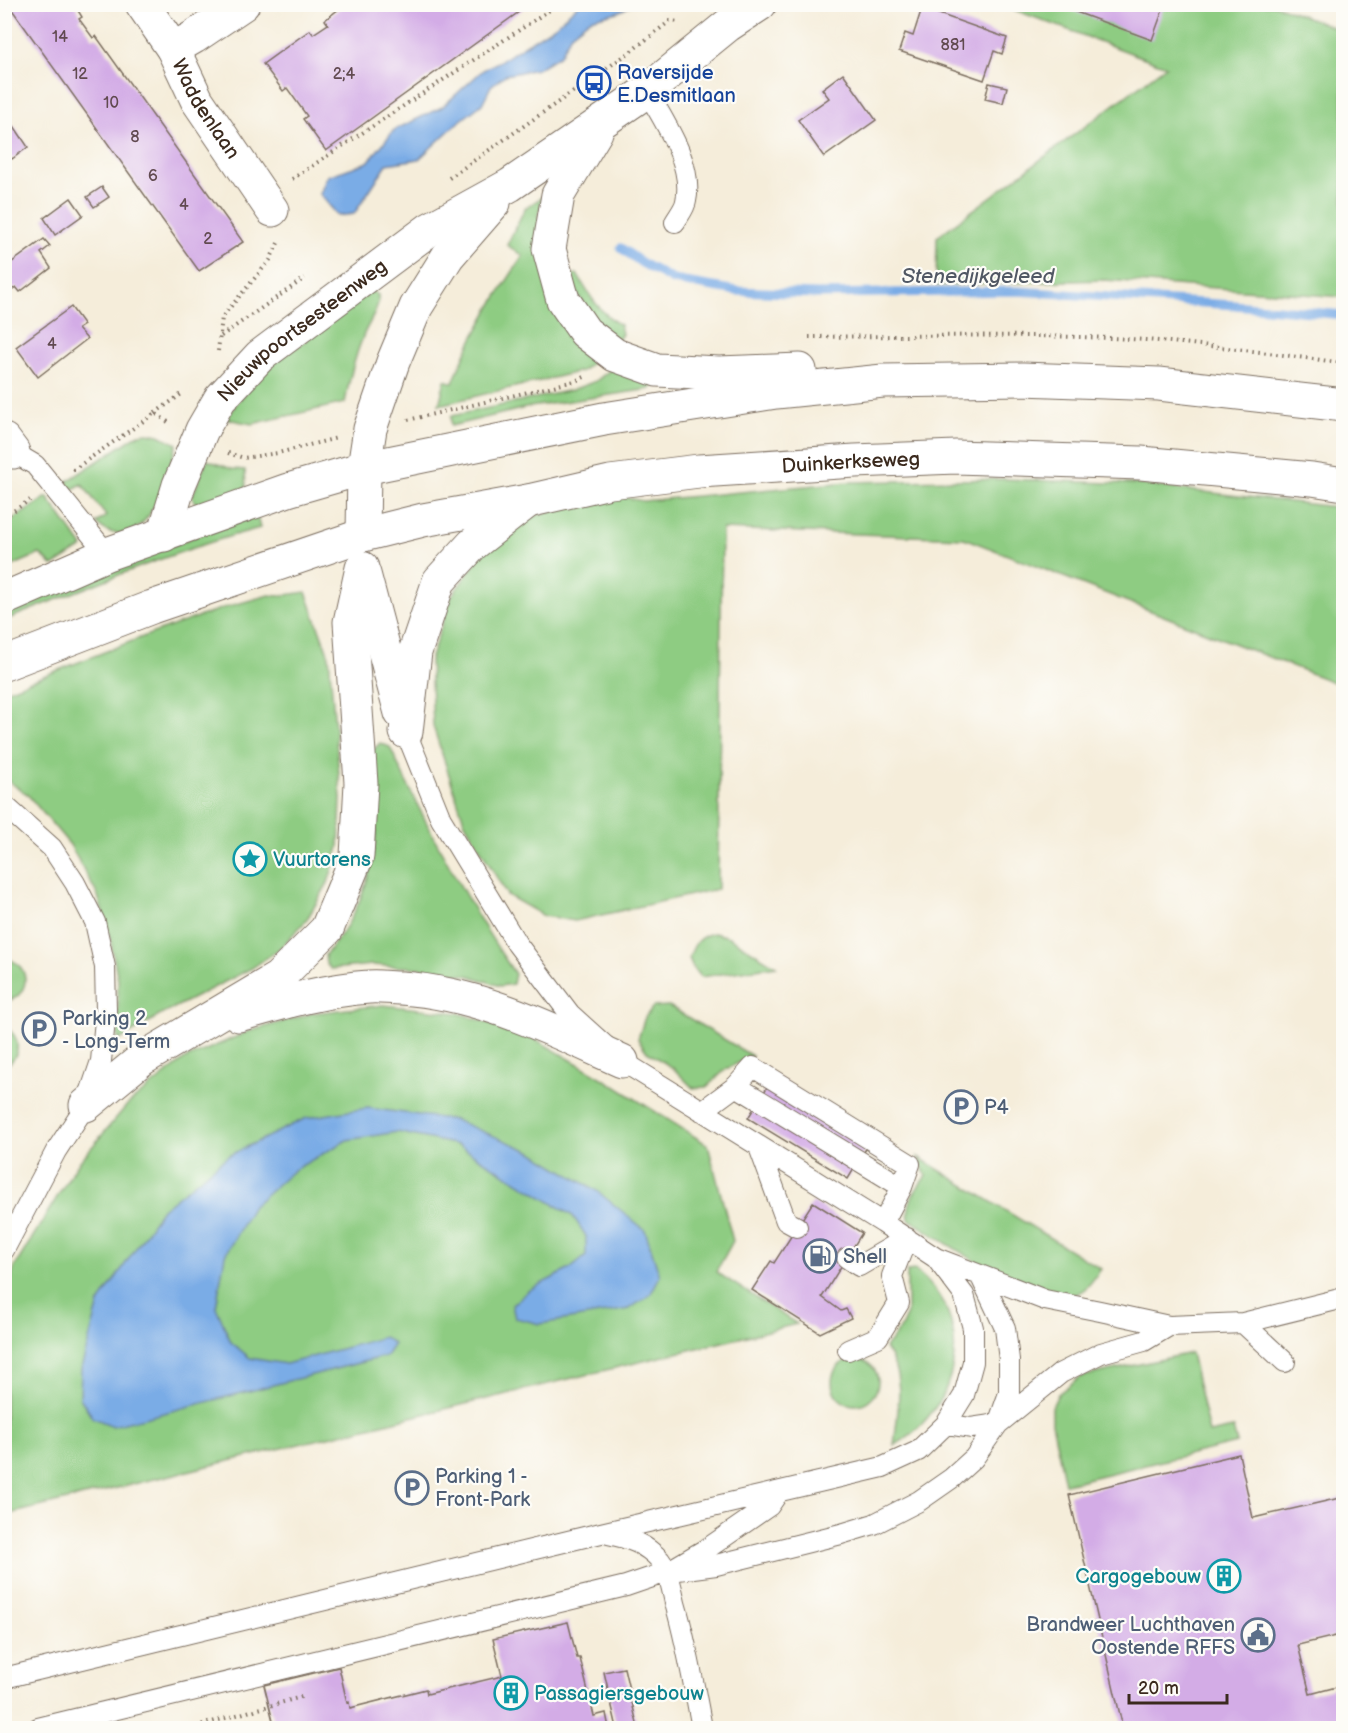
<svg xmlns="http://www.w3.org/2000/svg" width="1348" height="1733" font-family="'Balsamiq Sans',sans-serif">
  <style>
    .green { fill: #8ecc82; stroke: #647b50; stroke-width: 1.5 }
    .water { fill: #7aace6; stroke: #5a6b82; stroke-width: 1.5 }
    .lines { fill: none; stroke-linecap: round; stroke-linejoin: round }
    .stream { stroke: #7aace6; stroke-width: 9 }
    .building { fill: #d3ace6 }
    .service-casing { stroke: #7c6e60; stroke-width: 22 }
    .minor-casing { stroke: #7c6e60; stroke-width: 35 }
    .secondary-casing { stroke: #7c6e60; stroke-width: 35 }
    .path { stroke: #7c6e60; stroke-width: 4; stroke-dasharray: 1.5 4.5; stroke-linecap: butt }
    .service { stroke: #fff; stroke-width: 20 }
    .minor { stroke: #fff; stroke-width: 33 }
    .secondary { stroke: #fff; stroke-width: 33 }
    .labels { text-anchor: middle; stroke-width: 4.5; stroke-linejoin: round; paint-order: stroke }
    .number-label { font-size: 16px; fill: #614a50 }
    .transit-label { font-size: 20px; fill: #164399; stroke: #fdfcf7; text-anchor: start }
    .street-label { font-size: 20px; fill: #3b2a1e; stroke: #fdfcf7 }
    .culture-label { font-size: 20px; fill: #0d838f; stroke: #fdfcf7; text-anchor: start }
    .service-label { font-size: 20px; fill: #4e5e75; stroke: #fdfcf7; text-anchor: start }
    .water-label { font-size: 21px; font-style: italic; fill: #515864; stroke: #fdfcf7 }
  </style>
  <rect width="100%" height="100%" fill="#fdfcf7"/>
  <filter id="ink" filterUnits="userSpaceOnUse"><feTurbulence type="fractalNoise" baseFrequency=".0167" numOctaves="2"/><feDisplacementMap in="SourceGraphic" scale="12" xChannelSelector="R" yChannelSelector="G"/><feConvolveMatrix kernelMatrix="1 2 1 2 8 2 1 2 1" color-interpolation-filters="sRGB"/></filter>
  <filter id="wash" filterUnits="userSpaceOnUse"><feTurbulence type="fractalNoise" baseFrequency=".008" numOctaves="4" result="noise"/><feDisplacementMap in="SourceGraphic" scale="24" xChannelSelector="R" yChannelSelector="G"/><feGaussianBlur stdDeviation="1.35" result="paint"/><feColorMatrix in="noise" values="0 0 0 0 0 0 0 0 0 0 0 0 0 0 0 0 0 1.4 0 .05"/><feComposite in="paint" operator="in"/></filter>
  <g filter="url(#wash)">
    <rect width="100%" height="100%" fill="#f5edda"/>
    <!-- green -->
    <path class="green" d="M1001,5H1276L1343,31V297L1104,280L936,285L937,237L1166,66Z
      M544,196L538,216L600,356L582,371L439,405L445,380L453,383C470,337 496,297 523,256L507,245L525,208Z
      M577,274C589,295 599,312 620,325L622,334L618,340L596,324L566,276Z
      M372,291L378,295C380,309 369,322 364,334C355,356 349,380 345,403L252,424L227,419L236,404L264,371Z
      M615,366L654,385L650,389L530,407L451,426V416L572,390L596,381Z
      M148,433L159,435L177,444C168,470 156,527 125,533C112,535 105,531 96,523L106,516L82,484L71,490L66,482L139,434Z
      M207,460L232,469L245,470L246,488L205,504H196L192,497Z
      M1005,479L1135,484L1343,508V686L964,538L722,529L718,889L575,921L544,916L507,895L464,821L433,726L430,660L452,595L488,546L524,519L607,494L643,501L849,482Z
      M47,497L83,547L53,566L40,554L5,569V525Z
      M256,513L260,528C172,551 89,587 5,620L4,610Z
      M306,592L329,656L341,798L339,847L328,883L306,921L279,949L252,968L164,1013L118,1041V980L110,938L98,896L70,845L27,794L5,779V691L145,636L226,607L269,595L279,596Z
      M380,743L390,747C426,826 466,902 515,974L513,984L500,986L470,976L420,968L372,965L331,969L326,964L325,955C362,914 377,862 377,807C377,789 373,770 371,752Z
      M714,933L729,937L776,966L701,977L694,970L689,958C694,944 698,936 714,933Z
      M4,958C28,962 33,990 11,1000L5,996Z
      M383,1005L458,1013L530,1036L604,1079L708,1145L733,1241L716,1272L797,1324L5,1515V1297L15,1266L76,1166L127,1105L185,1059L247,1032L313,1013Z
      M669,1006L752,1056L726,1069L707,1087L693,1088L673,1068L647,1052L638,1039L645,1017L653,1007Z
      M5,1027C22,1037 21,1057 5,1066Z
      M918,1157L1101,1269C1093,1280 1085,1294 1070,1295C1065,1295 1058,1293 1052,1292C1002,1282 952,1247 909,1219C906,1202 916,1189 926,1176Z
      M915,1270C979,1321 960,1407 894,1446C897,1413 907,1377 885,1348L901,1328L907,1314V1271Z
      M1191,1353L1209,1433L1233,1428L1237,1443L1065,1484L1052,1423V1407L1058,1394L1080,1377Z
      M832 1382a23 23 0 1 1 46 0a23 23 0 1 1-46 0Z"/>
    <!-- water -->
    <path class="water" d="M579,4L632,5L618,12L590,19L571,34L560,55L537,69L505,75L491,86L482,104L455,125L419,159L387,164L354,214L338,216L320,194L327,176L368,162L394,130L442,107L483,70L507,57L555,26Z
      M368,1108L455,1120L530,1151L597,1191L645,1230L660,1276L650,1295L629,1309L540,1324L515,1318L512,1305L529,1290L570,1269L586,1256V1236L573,1216L458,1145L397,1132L347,1140L294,1170L253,1206L225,1255L216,1307L231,1342L250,1358L286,1364L384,1337L394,1344L386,1356L113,1426L93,1418L80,1398L81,1369L99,1303L162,1209L228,1156L306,1118Z"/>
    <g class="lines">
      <!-- stream -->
      <path class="stream" d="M621,248L642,263L673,280L737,291L816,294L1017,291L1234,305L1344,315"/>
    </g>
    <g id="blocks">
      <!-- building -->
      <path class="building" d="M8,4H74L82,17L79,19L93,38L96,36L243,242L199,271Z
        M337,4H530L326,151L303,119L307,116L287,88L283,91L263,64L310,30L313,34L328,24L325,20L340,8Z
        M1054,4H1165L1152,40Z
        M922,8L1007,38L1002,54L994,51L984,80L899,51L905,33L913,36Z
        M843,73L876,120L824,157L798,120L829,98L822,89Z
        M989,83L1007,87L1003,103L985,99Z
        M14,126L28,147L12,159L4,149V133Z
        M102,187L109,197L94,207L87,197Z
        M71,198L83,215L55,235L44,218Z
        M44,239L50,246L41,253L51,268L20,292L16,287L4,295V268Z
        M71,307L84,325L78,329L87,339L38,377L16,347Z
        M774,1076L873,1137L848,1179L748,1118Z
        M813,1202L862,1233L822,1297L841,1311L846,1309L851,1318L820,1333L752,1290L771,1261L774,1263Z
        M1239,1454L1253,1518L1344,1497V1634L1298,1645L1310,1694L1344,1685V1728H1123L1069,1495Z
        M568,1622L577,1658H580L594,1716L606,1713L609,1728H273L271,1721H273L264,1685L339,1667L347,1703L349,1702L350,1708L426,1689L427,1694L502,1676L493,1639Z
        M624,1668L638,1728H617L604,1672Z"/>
    </g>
  </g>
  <g filter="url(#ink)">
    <use href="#blocks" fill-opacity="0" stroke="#7c6e60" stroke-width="1.5"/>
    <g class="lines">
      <!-- service casing -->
      <g class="service-casing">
        <path id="service" d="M647,91C664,122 694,164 686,201C685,208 679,215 675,222
          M13,452L35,465L107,554
          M406,732L441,819L517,944L570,1014L622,1061L883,1223L936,1258L1045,1300L1100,1311L1169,1326L1243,1323L1285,1362
          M4,805L52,848L75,883L95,922L105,967L106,1010L101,1061L86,1105L56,1151L4,1250
          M736,1086L753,1067L910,1164L902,1187
          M702,1111L736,1086L902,1187L883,1223
          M759,1147L786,1221L797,1227
          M847,1258L859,1266L907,1238
          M1243,1323L1344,1298
          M848,1350L878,1337L899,1303L892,1276L907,1238
          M946,1424L971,1428L998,1424L1061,1373L1101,1353L1144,1341L1169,1326
          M608,1534C628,1538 646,1544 660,1560C669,1572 672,1589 675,1603C687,1644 694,1686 702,1728
          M678,1570L716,1565L841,1534L874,1524L919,1501L952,1478L974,1458L998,1424L1009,1393V1360L1005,1328L980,1275
          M4,1678L601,1533L883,1467L918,1451L946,1424L964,1395L973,1362V1328L964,1295L936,1258
          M38,1728L626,1586L667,1572L711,1546L769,1506L778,1493"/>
      </g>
      <!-- minor casing -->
      <g class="minor-casing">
        <g id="minor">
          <path id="s1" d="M142,4L173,49L197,100L272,210"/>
          <path d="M173,49L194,37L243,4"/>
          <path d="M4,440L13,452"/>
          <path d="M364,574L401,713"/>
          <path d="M406,732L415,652L439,581L473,544L528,501"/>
          <path d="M239,1015C281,1003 324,990 369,987C379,986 390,988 401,988C480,993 551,1029 622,1061"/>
          <path d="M86,1105L142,1059L278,978L327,929L357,856L361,783L350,622L362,568"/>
        </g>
      </g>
      <!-- secondary casing -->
      <g class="secondary-casing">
        <g id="secondary">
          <path d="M596,132L558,195L549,249L563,300L585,332L615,355L657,370L719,373L800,370"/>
          <path id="s2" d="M164,535L179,485L202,430L220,399L260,356L430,229L510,185L647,91L728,25L760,4"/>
          <path d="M363,535L364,468L370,429L393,362L416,307L448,256L494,203"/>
          <path d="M4,599L107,554L288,490L364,468L604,419L776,392L883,381L1023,379L1159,384L1344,405"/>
          <path id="s3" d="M4,664L152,607L363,535L423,520L528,501L610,482L699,471L855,461L956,457L1141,463L1312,479L1344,484"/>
        </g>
      </g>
      <!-- path -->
      <path class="path" d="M449,178L630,52L670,21L680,22
        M292,179L559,4
        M221,336L305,278
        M809,337C909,336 1009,334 1109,338C1187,341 1266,353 1344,363
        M218,351L222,317L270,260L278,243
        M155,413L183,393
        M408,420L575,381L587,376
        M228,453L244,458L278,453L337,438
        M73,470L155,413L171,424
        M4,517L30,500
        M190,1728L305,1696"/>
      <!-- service -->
      <use href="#service" class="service"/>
      <!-- minor -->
      <use href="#minor" class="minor"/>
      <!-- secondary -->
      <use href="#secondary" class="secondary"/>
    </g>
  </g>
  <!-- icons -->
  <defs>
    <g id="bus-ring" transform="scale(1.725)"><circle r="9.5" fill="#fdfcf7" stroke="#1a4fb4" stroke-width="1.5"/><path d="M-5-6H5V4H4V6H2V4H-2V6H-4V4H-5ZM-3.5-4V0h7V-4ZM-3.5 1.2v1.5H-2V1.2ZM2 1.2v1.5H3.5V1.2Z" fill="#1a4fb4"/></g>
    <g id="sight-ring" transform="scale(1.725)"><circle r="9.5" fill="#fdfcf7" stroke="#0f9aa8" stroke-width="1.5"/><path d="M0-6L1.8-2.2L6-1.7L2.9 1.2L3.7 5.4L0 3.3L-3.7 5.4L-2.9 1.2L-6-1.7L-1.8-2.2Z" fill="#0f9aa8"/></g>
    <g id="parking-ring" transform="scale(1.725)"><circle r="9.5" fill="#fdfcf7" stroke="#5c6f8a" stroke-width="1.5"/><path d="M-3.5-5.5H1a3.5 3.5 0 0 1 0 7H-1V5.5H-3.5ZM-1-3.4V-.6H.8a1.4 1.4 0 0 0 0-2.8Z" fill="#5c6f8a"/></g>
    <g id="fuel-ring" transform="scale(1.725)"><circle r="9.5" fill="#fdfcf7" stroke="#5c6f8a" stroke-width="1.5"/><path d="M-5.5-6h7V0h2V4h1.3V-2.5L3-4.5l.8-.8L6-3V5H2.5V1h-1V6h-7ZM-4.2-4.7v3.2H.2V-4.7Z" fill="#5c6f8a"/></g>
    <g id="building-ring" transform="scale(1.725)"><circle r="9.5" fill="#fdfcf7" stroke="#0f9aa8" stroke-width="1.5"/><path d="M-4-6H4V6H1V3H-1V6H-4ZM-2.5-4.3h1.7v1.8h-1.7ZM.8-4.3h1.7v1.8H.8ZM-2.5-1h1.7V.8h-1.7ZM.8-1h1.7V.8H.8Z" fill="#0f9aa8"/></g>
    <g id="civic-ring" transform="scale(1.725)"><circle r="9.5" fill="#fdfcf7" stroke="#5c6f8a" stroke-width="1.5"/><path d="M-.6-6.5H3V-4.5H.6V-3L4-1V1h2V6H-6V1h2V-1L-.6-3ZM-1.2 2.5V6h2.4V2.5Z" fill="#5c6f8a"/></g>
  </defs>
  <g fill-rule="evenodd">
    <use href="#bus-ring" x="594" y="83"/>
    <use href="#sight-ring" x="250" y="859"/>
    <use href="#parking-ring" x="39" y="1029"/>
    <use href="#parking-ring" x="961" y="1107"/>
    <use href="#fuel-ring" x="820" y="1256"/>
    <use href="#parking-ring" x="412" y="1488"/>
    <use href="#building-ring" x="1224" y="1576"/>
    <use href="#civic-ring" x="1258" y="1635"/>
    <use href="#building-ring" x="511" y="1693"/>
  </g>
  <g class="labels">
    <!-- number labels -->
    <g class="number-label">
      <text x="60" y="42">14</text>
      <text x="953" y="50">881</text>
      <text x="80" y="79">12</text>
      <text x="344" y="79">2;4</text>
      <text x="111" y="108">10</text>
      <text x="135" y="142">8</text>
      <text x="153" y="181">6</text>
      <text x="184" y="210">4</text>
      <text x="208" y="244">2</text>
      <text x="52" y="349">4</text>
    </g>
    <!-- transit labels -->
    <g class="transit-label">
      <text x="617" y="79">Raversijde<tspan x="617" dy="23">E.Desmitlaan</tspan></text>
    </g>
    <!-- street labels -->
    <g class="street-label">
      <text dy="7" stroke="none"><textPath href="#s1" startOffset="123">Waddenlaan</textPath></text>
      <text dy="7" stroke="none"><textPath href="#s2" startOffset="255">Nieuwpoortsesteenweg</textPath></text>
      <text dy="7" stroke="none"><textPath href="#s3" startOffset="876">Duinkerkseweg</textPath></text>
    </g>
    <!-- culture labels -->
    <g class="culture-label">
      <text x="273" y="866">Vuurtorens</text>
      <text x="1201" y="1583" text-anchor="end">Cargogebouw</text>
      <text x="534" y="1700">Passagiersgebouw</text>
    </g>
    <!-- service labels -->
    <g class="service-label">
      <text x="62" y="1025">Parking 2<tspan x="62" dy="23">- Long-Term</tspan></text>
      <text x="984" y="1114">P4</text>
      <text x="843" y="1263">Shell</text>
      <text x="435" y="1483">Parking 1 -<tspan x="435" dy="23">Front-Park</tspan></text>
      <text x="1235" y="1631" text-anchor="end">Brandweer Luchthaven<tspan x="1235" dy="23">Oostende RFFS</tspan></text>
    </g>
    <!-- water labels -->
    <g class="water-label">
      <text x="978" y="283">Stenedijkgeleed</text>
    </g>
  </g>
  <!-- margin -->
  <rect width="1348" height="1733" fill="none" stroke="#fdfcf7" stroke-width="24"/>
  <!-- scale -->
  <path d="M1129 1694v9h98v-9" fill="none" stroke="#3b2a1e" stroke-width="3"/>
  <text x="1138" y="1694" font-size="18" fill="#3b2a1e" stroke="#fdfcf7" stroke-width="4.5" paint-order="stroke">20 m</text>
</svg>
